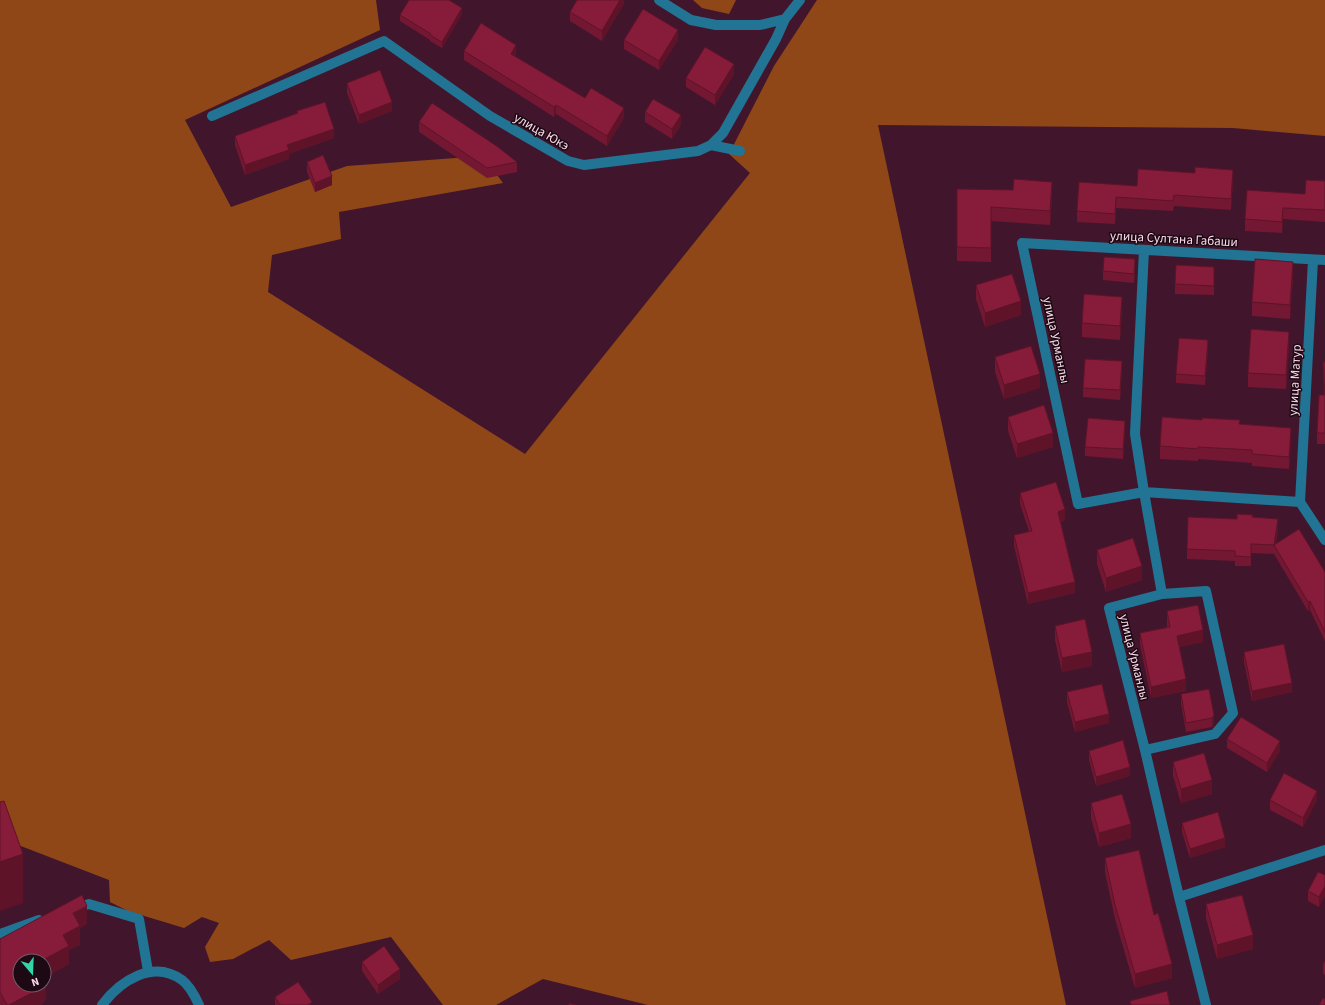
<svg xmlns="http://www.w3.org/2000/svg" width="1325" height="1005" font-family="'Source Sans 3',sans-serif">
  <style>
    .forest { fill: #904718 }
    .lines { fill: none; stroke-linecap: round; stroke-linejoin: round }
    .minor { stroke: #227494; stroke-width: 10 }
    .wall { fill: #731732 }
    .shaded-wall { fill: #5e1329 }
    .building { fill: #861b3a; stroke: #5e1329 }
    .labels { text-anchor: middle; stroke-width: 3; stroke-linejoin: round; paint-order: stroke }
    .street-label { font-size: 13px; fill: #f9dbe8; stroke: #1c0913 }
  </style>
  <rect width="100%" height="100%" fill="#41162d"/>
  <!-- forest -->
  <path class="forest" d="M0,0H376L380,30L185,120L231,207L347,166L483,156L503,183L339,212L341,239L272,255L268,292L525,454L750,173L729,154L774,66L817,0H1325V136L1233,128L878,125L1066,1005H648L543,979L496,1005H443L391,937L291,960L269,940L233,959L210,962L205,947L219,923L202,917L184,928L128,911L110,902L109,880L0,838Z
    M693,0H736L729,14L702,8Z"/>
  <g class="lines">
    <!-- minor -->
    <path class="minor" d="M659,0L691,20L716,25H760L785,19
      M212,116L384,41L490,116L568,161L584,165L698,151L711,145L723,133L776,39L785,19L800,0
      M711,145L740,151
      M1144,250L1135,434L1144,492L1300,502L1325,540
      M1300,502L1313,260
      M1145,750L1215,734L1233,713L1206,591L1162,594
      M1179,897L1325,850
      M75,908L89,904L139,919L148,971
      M0,934L39,920
      M102,1005C120,981 153,959 182,980C190,986 195,996 199,1005
      M1206,1005L1179,897L1145,750L1109,608L1162,594L1144,492L1078,504L1022,243L1325,260"/>
  </g>
  <!-- wall -->
  <path class="wall" d="M624,0V4L602,41L570,21V12Z
    M462,14L442,48L430,41V40L400,21V15Z
    M624,40H678L659,70L624,49Z
    M464,51L516,54L515,56L585,98L624,118L607,146L556,114L554,117L464,60Z
    M734,74L715,105L686,87V78Z
    M347,83L392,111L359,124L347,93Z
    M297,111L334,138L289,154V159L245,175L235,145V136L297,113Z
    M645,112L681,125L672,139L645,122Z
    M419,122L517,162V172L487,178L419,132Z
    M307,162L332,185L315,192L307,172Z
    M1233,181L1231,210L1174,206L1173,211L1116,208L1115,224L1077,222V211L1137,186Z
    M1325,181V222L1283,219L1282,233L1245,231V219L1305,194Z
    M957,189L1052,196L1050,225L991,221V262L957,261Z
    M1135,269L1134,283L1103,280V271Z
    M1214,276V295L1175,294V284Z
    M1293,276L1290,319L1252,316V302Z
    M976,285L1021,315L985,327L976,299Z
    M1122,311L1120,340L1082,337V323Z
    M1289,346L1286,389L1248,387V373Z
    M1208,350L1205,385L1176,383V374Z
    M995,357L1040,388L1004,399L995,372Z
    M1323,362H1325V444H1317V433L1324,395Z
    M1122,371L1120,400L1083,397V388Z
    M1008,417L1053,447L1017,458L1008,431Z
    M1240,424L1291,440L1289,469L1252,466V463L1198,459V461L1160,459V446Z
    M1125,430L1123,459L1085,456V447Z
    M1020,493L1065,520L1061,522L1075,593L1028,604L1014,546V535L1029,531L1020,504Z
    M1252,517L1278,529L1276,544L1325,572V641L1310,610L1308,611L1274,554L1251,553V566H1235V561L1187,559V549L1237,519Z
    M1097,550L1142,580L1106,592L1097,564Z
    M1167,611L1203,642L1179,647L1186,691L1151,698L1140,644V633L1167,627Z
    M1055,626L1092,666L1062,672L1055,640Z
    M1244,652L1292,692L1252,701L1244,662Z
    M1209,689L1214,725L1212,727L1186,732L1181,704V694Z
    M1067,692L1109,723L1075,732L1067,702Z
    M1227,739L1280,751L1267,772L1227,748Z
    M1089,751L1130,776L1096,786L1089,760Z
    M1173,762L1212,794L1181,803L1173,776Z
    M1270,800H1317L1303,827L1270,810Z
    M1091,803L1131,838L1099,847L1091,818Z
    M1182,823L1225,847L1190,858L1182,832Z
    M1105,858L1172,978L1135,988L1115,919L1105,872Z
    M1325,875V896L1319,907L1308,901V891Z
    M1206,904L1253,949L1217,959L1206,918Z
    M87,924L80,928V945L69,950V964L44,978L20,961L46,999L41,1005H0V939Z
    M1325,961V975L1323,974V964Z
    M362,962L400,979L378,994L362,971Z
    M275,997L312,1005H275Z"/>
  <!-- shaded-wall -->
  <path class="shaded-wall" d="M620,0H624V4L602,41V31Z
    M462,8V14L442,48V42Z
    M678,30V40L659,70V61Z
    M516,45V54L511,63V54Z
    M734,64V74L715,105V95Z
    M392,102V111L359,124V115Z
    M556,105V114L554,117V107Z
    M624,108V118L607,146V136Z
    M681,115V125L672,139V129Z
    M334,129V138L289,154V159L245,175V165L287,145Z
    M1233,170V181L1231,210V199Z
    M332,176V185L315,192V183Z
    M1052,182V196L1050,225V211Z
    M1116,197V208L1115,224V214Z
    M1283,208V219L1282,233V222Z
    M1135,259V269L1134,283V274Z
    M1293,262V276L1290,319V305Z
    M1122,297V311L1120,340V326Z
    M1021,301V315L985,327V313Z
    M1289,332V346L1286,389V375Z
    M1208,340V350L1205,385V376Z
    M1122,361V371L1120,400V390Z
    M1040,374V388L1004,399V385Z
    M1125,421V430L1123,459V449Z
    M1291,428V440L1289,469V457Z
    M1053,433V447L1017,458V444Z
    M1065,509V520L1058,522V512Z
    M1278,519V529L1275,547L1274,545Z
    M1142,566V580L1106,592V578Z
    M1075,582V593L1028,604V593Z
    M1310,601V610L1308,611V602Z
    M1203,630V642L1177,647V636Z
    M1092,652V666L1062,672V658Z
    M1186,679V691L1151,698V687Z
    M1292,683V692L1252,701V691Z
    M1109,714V723L1075,732V722Z
    M1214,715V725L1212,727V718Z
    M1280,741V751L1267,772V763Z
    M1130,767V776L1096,786V777Z
    M1212,780V794L1181,803V789Z
    M1317,791V800L1303,827V818Z
    M1131,824V838L1099,847V833Z
    M1225,838V847L1190,858V849Z
    M23,854V903L0,911V862Z
    M1325,886V896L1319,907V897Z
    M87,906V924L80,928V945L69,950V964L44,978V961H41L73,913Z
    M1253,935V949L1217,959V945Z
    M1172,964V978L1135,988V974Z
    M400,969V979L378,994V985Z
    M46,981V999L41,1005H9L42,985H44V983Z"/>
  <!-- building -->
  <path class="building" d="M409,0H449L462,8L442,42L430,35L431,34L400,15Z
    M577,0H620L602,31L570,12Z
    M643,9L678,30L659,61L624,40Z
    M481,23L516,45L511,54L585,98L591,88L624,108L607,136L556,105L554,107L464,51Z
    M705,47L734,64L715,95L686,78Z
    M380,70L392,102L359,115L347,83Z
    M653,99L681,115L672,129L645,112Z
    M325,102L334,129L287,145L289,150L245,165L235,136L298,113L297,111Z
    M432,103L498,147L517,162L487,168L419,122Z
    M323,155L332,176L315,183L307,162Z
    M1195,167L1233,170L1231,199L1174,195L1173,201L1116,197L1115,214L1077,211L1079,182L1137,186L1138,169L1195,173Z
    M1014,179L1052,182L1050,211L991,207V248L957,247V189L1013,190Z
    M1306,180L1325,181V210L1283,208L1282,222L1245,219L1247,190L1305,194Z
    M1104,257L1135,259L1134,274L1103,271Z
    M1255,259L1293,262L1290,305L1252,302Z
    M1176,265L1214,267V286L1175,284Z
    M1012,274L1021,301L985,313L976,285Z
    M1084,294L1122,297L1120,326L1082,323Z
    M1251,329L1289,332L1286,375L1248,373Z
    M1179,338L1208,340L1205,376L1176,374Z
    M1031,346L1040,374L1004,385L995,357Z
    M1085,359L1122,361L1120,390L1083,388Z
    M1323,362H1325V433H1317L1319,395H1325Z
    M1044,405L1053,433L1017,444L1008,417Z
    M1162,417L1202,420V418L1240,420L1239,424L1291,428L1289,457L1252,454V450L1198,447V449L1160,446Z
    M1088,418L1125,421L1123,449L1085,447Z
    M1056,482L1065,509L1058,512L1075,582L1028,593L1014,535L1032,531L1020,493Z
    M1237,514L1253,515L1252,517L1278,519L1274,545L1251,544V557L1235,556V551L1187,549L1188,517L1237,519Z
    M1299,529L1325,572V632L1310,601L1308,602L1274,545Z
    M1133,538L1142,566L1106,578L1097,550Z
    M1198,605L1203,630L1177,636L1186,679L1151,687L1140,633L1170,627L1167,611Z
    M1085,619L1092,652L1062,658L1055,626Z
    M1284,644L1292,683L1252,691L1244,652Z
    M1102,684L1109,714L1075,722L1067,692Z
    M1209,689L1214,715L1212,718L1186,723L1181,694Z
    M1241,717L1280,741L1267,763L1227,739Z
    M1123,740L1130,767L1096,777L1089,751Z
    M1204,753L1212,780L1181,789L1173,762Z
    M1284,773L1317,791L1303,818L1270,800Z
    M1122,794L1131,824L1099,833L1091,803Z
    M4,801L23,854L0,862V802Z
    M1218,812L1225,838L1190,849L1182,823Z
    M1139,850L1154,915L1158,913L1172,964L1135,974L1115,905L1105,858Z
    M1318,872L1325,875V886L1319,897L1308,891Z
    M82,895L87,906L73,913L80,926L63,935L69,946L41,961H20V985H42L39,989L9,1005H7L0,992V939Z
    M1242,895L1253,935L1217,945L1206,904Z
    M384,946L400,969L378,985L362,962Z
    M298,982L312,1002L308,1005H280L275,997Z
    M1167,991L1170,1005H1131L1130,1001Z
    M1323,998L1325,999V1005H1319Z
    M569,1003L576,1005H569Z"/>
  <g class="labels">
    <!-- street labels -->
    <g class="street-label">
      <text transform="translate(542 131) rotate(30)" y="5">улица Юкэ</text>
      <text transform="translate(1174 238) rotate(3)" y="5">улица Султана Габаши</text>
      <text transform="translate(1057 340) rotate(78)" y="5">улица Урманлы</text>
      <text transform="translate(1294 380) rotate(-87)" y="5">улица Матур</text>
      <text transform="translate(1135 657) rotate(76)" y="5">улица Урманлы</text>
    </g>
  </g>
  <!-- north arrow -->
  <g transform="translate(32 973) rotate(161)"><circle r="19" fill="#1c0913" stroke="#745d68"/>
  <path d="M0-3L7 15L0 10L-7 15Z" fill="#33d4a8"/>
  <text y="-6" font-size="11" font-weight="bold" text-anchor="middle" fill="#f9dbe8">N</text>
  </g>
</svg>
